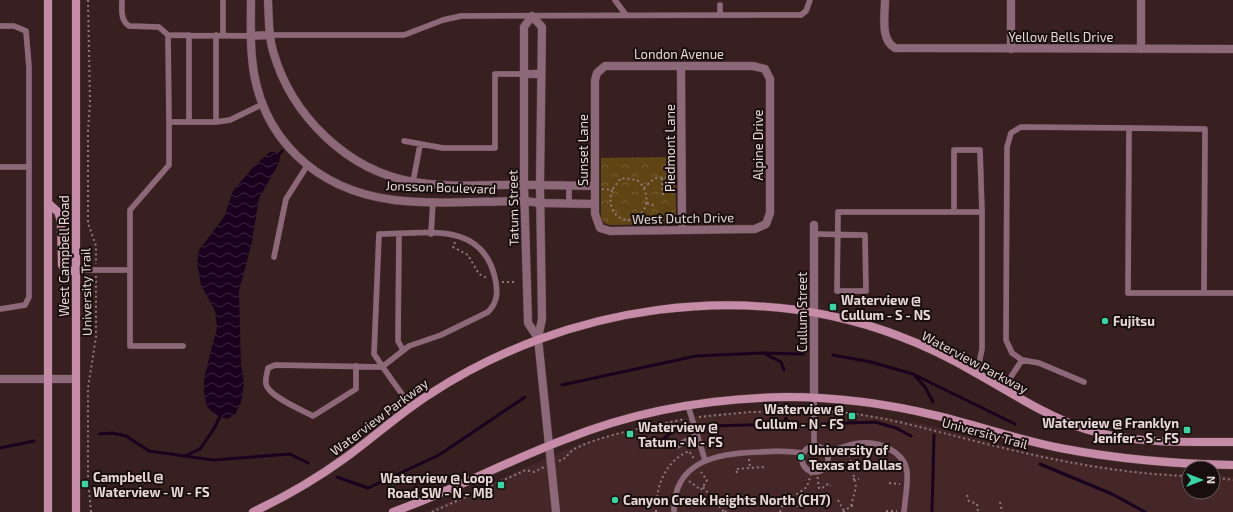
<svg xmlns="http://www.w3.org/2000/svg" width="1233" height="512" font-family="'Exo 2',sans-serif">
  <style>
    .built { fill: #452727 }
    .park { fill: url(#park-crowns) }
    .water { fill: url(#water-waves) }
    .lines { fill: none; stroke-linecap: round; stroke-linejoin: round }
    .stream { stroke: #1a021f; stroke-width: 3 }
    .service-casing { stroke: #543d3e; stroke-width: 6 }
    .minor-casing { stroke: #543d3e; stroke-width: 9 }
    .tertiary-casing { stroke: #543d3e; stroke-width: 9 }
    .secondary-casing { stroke: #543d3e; stroke-width: 9 }
    .path { stroke: #8e797a; stroke-width: 2; stroke-dasharray: 2 3; stroke-linecap: butt }
    .service { stroke: #8d6879; stroke-width: 5.5 }
    .minor { stroke: #8d6879; stroke-width: 8 }
    .tertiary { stroke: #8d6879; stroke-width: 8 }
    .secondary { stroke: #c68ca7; stroke-width: 8 }
    .poi-dot { fill: #3bd4a4; stroke: #180e0d; stroke-width: 1.5 }
    .labels { text-anchor: middle; stroke-width: 4; stroke-linejoin: round; paint-order: stroke }
    .street-label { font-size: 13px; fill: #e9d8d8; stroke: #180e0d }
    .poi-label { font-size: 13px; font-weight: bold; fill: #e9d8d8; stroke: #180e0d; text-anchor: start }
  </style>
  <defs>
    <pattern id="park-crowns" width="20" height="18" patternUnits="userSpaceOnUse"><rect width="20" height="18" fill="#604514"/><path d="M2 6a3 3 0 1 1 6 0M12 15a3 3 0 1 1 6 0" fill="none" stroke="#775f35"/></pattern>
    <pattern id="water-waves" width="16" height="10" patternUnits="userSpaceOnUse"><rect width="16" height="10" fill="#1a021f"/><path d="M0 5q4-4 8 0t8 0" fill="none" stroke="#3b263f"/></pattern>
  </defs>
  <rect width="100%" height="100%" fill="#382021"/>
  <!-- built -->
  <path class="built" d="M766,410H829L889,418L932,426L1022,451L1082,463L1150,473L1189,475V492H1213V476L1233,477V512H425L575,446L617,433L644,426L708,414Z"/>
  <!-- park -->
  <path class="park" d="M675,157L676,217L672,224L610,225L604,223L601,218V158Z"/>
  <!-- water -->
  <path class="water" d="M270,152H276L280,157L279,163L259,198L252,242L239,291L241,364L244,384L241,402L236,413L228,419L217,416L207,407L204,392V378L217,328L215,311L201,285L197,263L199,250L224,217L233,191L254,166Z"/>
  <g class="lines">
    <!-- stream -->
    <path class="stream" d="M277,157L282,151
      M765,354L781,362L784,370
      M833,355L871,362L913,374L1015,424
      M915,376L925,387L933,402
      M562,385L696,356L762,353L803,354
      M786,420L791,423H798
      M822,424L875,422L896,428L911,436
      M710,426L783,424L786,418
      M99,434L113,433L126,436L149,451L213,460L290,454L308,463
      M657,444L673,431L681,430
      M0,448L34,441
      M185,456L200,449L215,427L221,414
      M1040,464L1112,494L1145,512
      M337,477L368,488L439,455L525,397
      M932,512L934,435"/>
    <!-- service casing -->
    <g class="service-casing">
      <path id="service" d="M122,0C122,9 120,20 129,26L159,27L168,35
        M223,0V35
        M615,0L626,15
        M720,5V15
        M0,26H14L26,31L29,67V297L25,305L0,309
        M189,35V122
        M216,35V122
        M270,35H404L443,20L461,16L801,15L806,11L810,0
        M169,122L168,35L251,36
        M1129,128L1205,129L1204,293
        M404,141L443,148H495V74H524
        M0,167H28
        M413,182L420,145
        M569,185V204
        M399,234L398,341L403,350
        M431,234L433,201
        M814,234L865,235L866,291H837L838,212H982L980,150H954V212
        M274,257L286,199L307,166
        M76,270H130
        M183,346H130V210L169,165V122H216L230,120L263,104
        M356,366V389L313,416C302,410 268,396 266,384C265,379 267,374 268,368L275,365L382,367L409,346L441,335L488,312C498,302 498,291 495,278C482,220 425,234 379,234L374,354C386,372 398,389 411,406
        M977,373L982,349V212
        M1084,382L1039,363L1022,360L1012,353L1006,340L1007,147L1011,133L1021,127L1129,128L1128,293H1233
        M1003,389L1022,360
        M814,398V446
        M688,406L705,460
        M677,446L697,435
        M802 459a13 13 0 1 1 26 0a13 13 0 1 1-26 0Z
        M826,453C837,449 849,444 861,443C879,441 905,452 907,472C908,485 905,499 904,512
        M674,512C673,460 719,453 760,452C775,451 789,451 803,453"/>
    </g>
    <!-- minor casing -->
    <g class="minor-casing">
      <path id="minor" d="M885,0C885,15 880,40 895,48L1233,49
        M1011,49V0
        M1141,49V0
        M605,66H753L765,69L770,79V213L766,224L755,229L610,231L600,228L595,214V80L597,73Z
        M681,66L682,230
        M524,74H541
        M524,184V27L532,16L542,27L540,185L595,186
        M540,203L595,204
        M814,225V398
        M0,379H76
        M549,445L556,512"/>
    </g>
    <!-- tertiary casing -->
    <g class="tertiary-casing">
      <path id="tertiary" d="M251,0C251,19 250,39 252,58C259,138 316,190 394,200C437,205 482,201 525,201L540,203
        M268,0C269,17 268,35 273,51C291,115 347,171 414,182C455,189 499,183 540,185L542,319L538,338L549,445
        M251,36L270,35
        M524,184L528,323L538,338"/>
    </g>
    <!-- secondary casing -->
    <g class="secondary-casing">
      <path id="secondary" d="M48,203L58,212L61,221L62,265L68,271L76,270
        M48,512V0
        M76,512V0
        M253,512C285,497 316,479 345,458C374,437 400,413 430,394C566,305 746,278 899,336C926,346 952,359 976,373C1012,393 1046,416 1085,429C1133,444 1183,442 1233,442
        M393,512C452,491 507,461 566,439C635,411 712,398 787,397C837,397 889,404 938,416C979,426 1019,440 1060,448C1117,459 1175,464 1233,465"/>
    </g>
    <!-- path -->
    <path class="path" d="M88,0L90,102L88,131V223L96,246V264
      M662,178L663,198
      M644,188L655,178L673,177
      M602,189L612,190C607,205 614,221 631,220C650,213 651,192 637,180L621,178L612,190
      M647,203L655,206
      M455,242L453,247L468,255L479,274L487,278
      M502,282H515
      M821,411C879,413 935,432 991,445C1056,461 1122,474 1189,476
      M699,417L750,412L806,411
      M749,459L750,468
      M559,461L567,457C570,440 666,423 685,419
      M817,472L819,488L821,489L828,484L831,486
      M737,473L736,469L764,467V470
      M1213,477L1233,480
      M853,479H859
      M689,481L701,490L707,480L701,472
      M889,483L900,484
      M703,487L724,512
      M967,495L969,501L977,504L978,512
      M765,499V504
      M838,500L844,511
      M1000,502L1002,512
      M851,506H856
      M798,507L799,493
      M886,511H897
      M91,512L88,479V388L96,337V276
      M432,512L526,470L534,472L544,467
      M656,512C656,487 664,462 689,451L694,459
      M725,512C736,502 767,503 781,506
      M780,512L783,504L807,487L812,471
      M843,512L851,506L856,487L849,453"/>
    <!-- service -->
    <use href="#service" class="service"/>
    <!-- minor -->
    <use href="#minor" class="minor"/>
    <!-- tertiary -->
    <use href="#tertiary" class="tertiary"/>
    <!-- secondary -->
    <use href="#secondary" class="secondary"/>
  </g>
  <!-- markers -->
  <g class="poi-dot">
    <rect x="829" y="303" width="8" height="8" rx="2"/>
    <circle cx="1105" cy="321" r="4"/>
    <rect x="848" y="412" width="8" height="8" rx="2"/>
    <rect x="1183" y="426" width="8" height="8" rx="2"/>
    <rect x="626" y="430" width="8" height="8" rx="2"/>
    <circle cx="801" cy="457" r="4"/>
    <rect x="81" y="480" width="8" height="8" rx="2"/>
    <rect x="497" y="481" width="8" height="8" rx="2"/>
    <circle cx="615" cy="500" r="4"/>
  </g>
  <g class="labels">
    <!-- street labels -->
    <g class="street-label">
      <text x="1061" y="42">Yellow Bells Drive</text>
      <text x="679" y="59">London Avenue</text>
      <text transform="translate(758 145) rotate(-90)" y="5">Alpine Drive</text>
      <text transform="translate(670 148) rotate(-90)" y="5">Piedmont Lane</text>
      <text transform="translate(583 150) rotate(-90)" y="5">Sunset Lane</text>
      <text transform="translate(441 187) rotate(2)" y="5">Jonsson Boulevard</text>
      <text transform="translate(513 208) rotate(-91)" y="5">Tatum Street</text>
      <text transform="translate(683 218) rotate(-1)" y="5">West Dutch Drive</text>
      <text transform="translate(64 256) rotate(-90)" y="5">West Campbell Road</text>
      <text transform="translate(86 292) rotate(-91)" y="5">University Trail</text>
      <text transform="translate(802 312) rotate(-90)" y="5">Cullum Street</text>
      <text transform="translate(975 362) rotate(28)" y="5">Waterview Parkway</text>
      <text transform="translate(379 417) rotate(-37)" y="5">Waterview Parkway</text>
      <text transform="translate(985 433) rotate(15)" y="5">University Trail</text>
    </g>
    <!-- poi labels -->
    <g class="poi-label">
      <text x="841" y="305">Waterview @<tspan x="841" dy="15">Cullum - S - NS</tspan></text>
      <text x="1113" y="326">Fujitsu</text>
      <text x="844" y="414" text-anchor="end">Waterview @<tspan x="844" dy="15">Cullum - N - FS</tspan></text>
      <text x="1179" y="428" text-anchor="end">Waterview @ Franklyn<tspan x="1179" dy="15">Jenifer - S - FS</tspan></text>
      <text x="638" y="432">Waterview @<tspan x="638" dy="15">Tatum - N - FS</tspan></text>
      <text x="809" y="455">University of<tspan x="809" dy="15">Texas at Dallas</tspan></text>
      <text x="93" y="482">Campbell @<tspan x="93" dy="15">Waterview - W - FS</tspan></text>
      <text x="493" y="483" text-anchor="end">Waterview @ Loop<tspan x="493" dy="15">Road SW - N - MB</tspan></text>
      <text x="623" y="505">Canyon Creek Heights North (CH7)</text>
    </g>
  </g>
  <!-- north arrow -->
  <g transform="translate(1201 480) rotate(90)"><circle r="19" fill="#180e0d" stroke="#6c5f5e"/>
  <path d="M0-3L7 15L0 10L-7 15Z" fill="#3bd4a4"/>
  <text y="-6" font-size="11" font-weight="bold" text-anchor="middle" fill="#e9d8d8">N</text>
  </g>
</svg>
